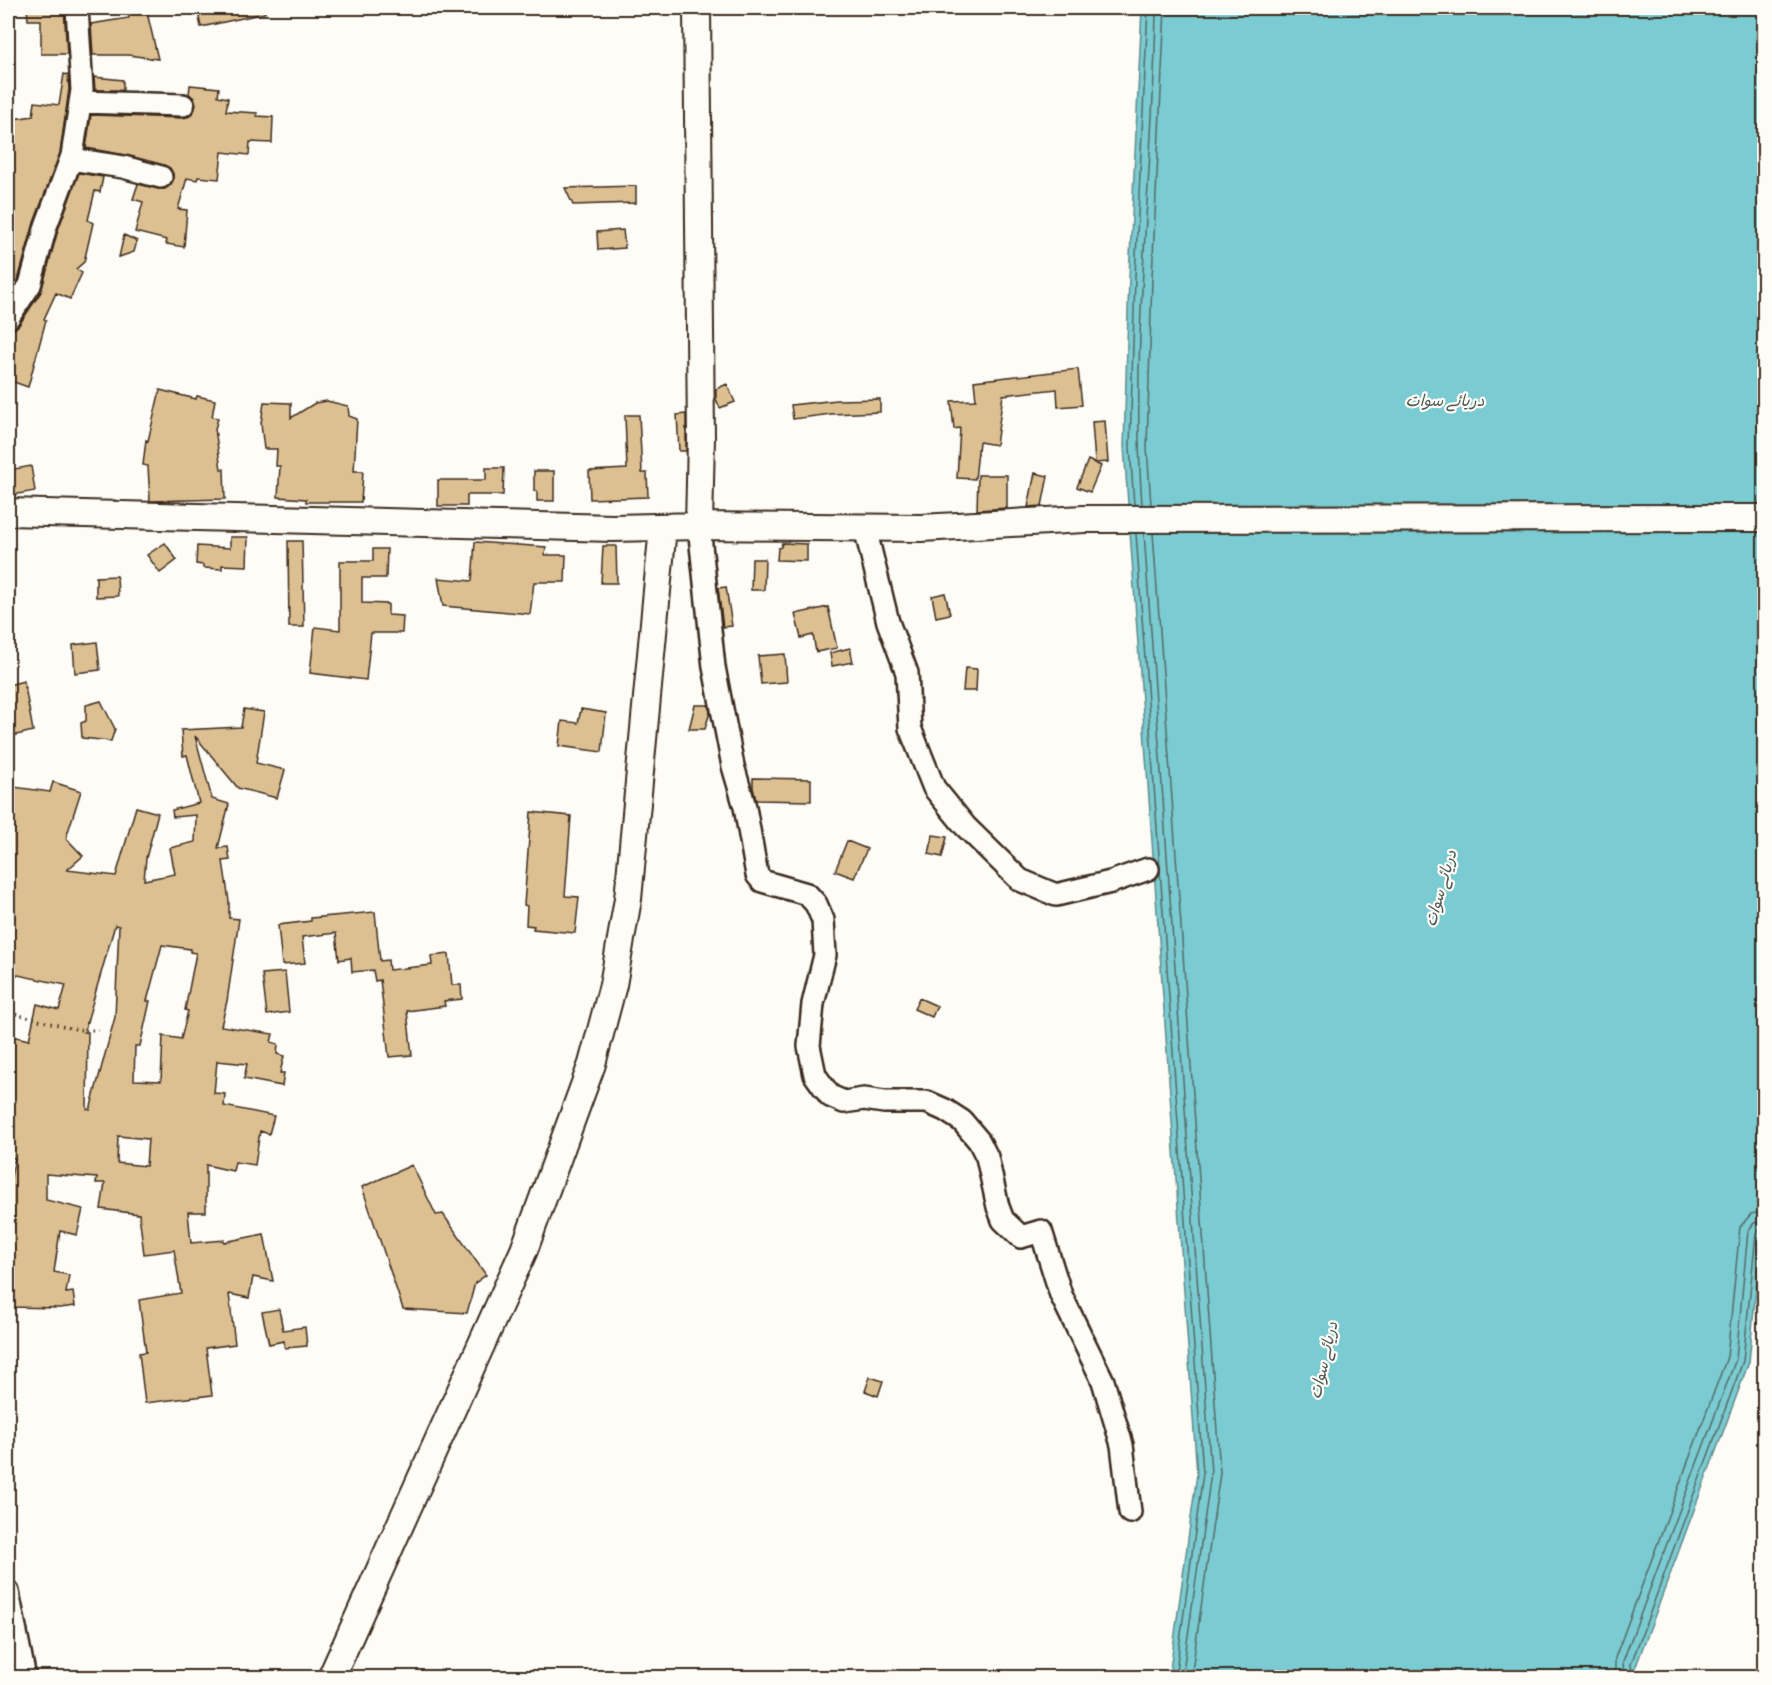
<svg xmlns="http://www.w3.org/2000/svg" width="1772" height="1685" font-family="Pangolin,'Playpen Sans Arabic',sans-serif">
  <style>
    .water { fill: #7acbd2; stroke: #618b8a; stroke-width: 1.5 }
    .lines { fill: none; stroke-linecap: round; stroke-linejoin: round }
    .shore { stroke: #546a66; stroke-width: 1.5 }
    .building { fill: #ddc091; stroke: #3b2a1e; stroke-width: 1.5; fill-rule: evenodd }
    .minor-casing { stroke: #3b2a1e; stroke-width: 26 }
    .major-casing { stroke: #3b2a1e; stroke-width: 30 }
    .path { stroke: #3b2a1e; stroke-width: 3; stroke-dasharray: 1.5 4.5; stroke-linecap: butt }
    .minor { stroke: #fdfcf7; stroke-width: 21 }
    .major { stroke: #fdfcf7; stroke-width: 26 }
    .labels { text-anchor: middle; stroke-width: 4.5; stroke-linejoin: round; paint-order: stroke }
    .water-label { font-size: 16px; font-style: italic; fill: #4e5a54; stroke: #fdfcf7 }
  </style>
  <rect width="100%" height="100%" fill="#fdfcf7"/>
  <filter id="ink" filterUnits="userSpaceOnUse"><feTurbulence type="fractalNoise" baseFrequency=".0167" numOctaves="2"/><feDisplacementMap in="SourceGraphic" scale="12" xChannelSelector="R" yChannelSelector="G"/><feConvolveMatrix kernelMatrix="1 2 1 2 8 2 1 2 1" color-interpolation-filters="sRGB"/></filter>
  <g filter="url(#ink)">
    <!-- water -->
    <path class="water" d="M1142,8H1764V1204L1749,1362L1636,1666L1638,1677H1169L1197,1474L1124,447L1129,277Z"/>
    <g class="lines">
      <!-- shore -->
      <path class="shore" d="M1134,505L1130,447L1135,277L1148,8
        M1142,505C1130,339 1154,173 1156,8
        M1151,505L1147,447L1152,278L1165,8
        M1136,533L1203,1473L1175,1678
        M1144,533L1211,1473L1182,1678
        M1153,533L1220,1473L1191,1678
        M1615,1678V1658L1727,1357L1740,1227L1751,1214L1764,1211
        M1624,1678L1623,1661L1736,1359L1748,1231L1754,1223L1764,1220
        M1632,1678L1631,1664L1743,1361L1756,1234L1759,1229L1764,1227"/>
    </g>
    <!-- building -->
    <path class="building" d="M27,8H64L67,54H41V20H28Z
      M127,8H146L158,59L128,55H93L91,24L129,18Z
      M197,8H264L265,13L201,27Z
      M64,74L68,75L69,89L60,153L34,223L18,280L8,294V120L33,116L35,102L59,105Z
      M94,77L123,80V90H95Z
      M190,85L219,88L218,96L228,98L226,111L257,113V116L273,117L272,143L250,142L249,155L222,152L219,179L198,177L197,180L187,178L178,209L187,210L184,247L166,244L167,240L135,232L143,202L133,199L138,184L158,189H165L173,181V174L170,168L164,165L126,155L86,148L91,115L183,118L190,116L194,111L196,105L194,98L189,94Z
      M79,173L103,177L100,192L95,191L88,220L93,223L84,262L76,269L82,273L70,299L56,293L44,319L46,320L28,387L8,380V331L14,329L19,325L41,292L58,230Z
      M636,186V203L573,205L565,188Z
      M623,230L625,248L598,250L597,232Z
      M124,235L137,241L134,252L119,257Z
      M1078,369L1082,405L1058,407L1057,389L1003,395L996,445L979,442L975,479L957,478L960,428L954,429L951,401L976,400L974,381Z
      M727,384L735,402L720,408L716,399V389Z
      M160,390L196,399L197,396L215,400L212,417L218,418L215,429L221,469H224L225,499L150,501L148,466L143,465L146,440L148,441Z
      M880,399V412L831,414L793,419L791,405L837,400Z
      M327,401L348,406L349,416L357,419L354,471H363L361,502H306V499L278,497L280,466H276L277,449H264L261,424L264,402L291,403V418L315,403Z
      M686,414V451H679L677,415Z
      M625,415H639L642,473H647L648,497L590,499L589,471L627,469Z
      M1105,421L1108,462L1095,463L1092,422Z
      M1088,460L1101,466L1090,492L1077,487Z
      M31,466L35,491L13,495L9,470Z
      M486,468H504L503,495H467V506H438V480H486Z
      M534,471H554V501H537V491H534Z
      M1035,473L1048,476L1042,506L1028,507Z
      M978,475H1007V508L977,510Z
      M230,537H248L247,566L222,565V569L203,568V565L196,564L197,546L230,548Z
      M288,541H302L304,627H289Z
      M475,542L546,547L545,555H566L565,582H534L530,614L443,606L438,578L472,581Z
      M165,543L177,560L160,573L147,555Z
      M782,543L807,544V561L777,560L778,548L781,547Z
      M603,546H616L617,583H601Z
      M373,549H387L386,578H362V603L388,604V615L403,616L402,633H371L366,680L310,673L315,627L340,630V561H373Z
      M752,559H765L764,590H751Z
      M117,576L118,596L96,597V577Z
      M726,587L732,626L723,627L718,588Z
      M945,593L950,614L936,617L932,596Z
      M828,607L837,648L816,652L813,635L801,638L795,614Z
      M97,642L100,670L75,673L73,645Z
      M850,648L853,662L832,666L830,653Z
      M785,654L787,682L761,684L758,656Z
      M965,668L977,669L976,691H963Z
      M24,681L33,731L8,737V685Z
      M101,701L115,729L111,741L82,738L81,723L86,721V705Z
      M695,705H708L710,712L705,729H689Z
      M244,709L264,712L256,763L285,770L277,798L238,788L195,736L212,799L229,804L218,848L228,847L230,860L223,861L229,901V918L239,919L227,1001L221,1026L273,1034L271,1042L278,1044L277,1054L284,1056L280,1073H284L282,1086L244,1079L247,1064L217,1061L214,1093L225,1094L224,1106L274,1116L269,1134L260,1131L255,1165L235,1162L233,1171L206,1165V1212H188L191,1243L224,1240V1242L264,1234L273,1281L253,1277L249,1298L229,1294L235,1344L206,1348L212,1395L145,1403L139,1353L146,1352L139,1300L181,1293L174,1250L144,1254L139,1214L101,1209L105,1183H96L97,1178L46,1174V1200L83,1209L77,1235L60,1231L54,1272L69,1275L66,1293L73,1292L75,1306L60,1308L8,1307V1190L15,1158L8,1157V1035L29,1040L37,1004L59,1010L66,985L8,973V813L14,787L50,792L53,782L81,791L66,838L83,856L67,870L116,876L136,807L158,813L146,858L144,880L175,874L170,848L195,842L196,815L173,817L172,810L199,803L187,755L183,756L181,730L241,727ZM115,925L119,926L115,1017L90,1110L87,1109L88,1032H84ZM162,945L190,949V952L196,953L185,1010L188,1011L181,1039L163,1036L161,1081L134,1080L135,1046H140L150,1001H147ZM118,1136L148,1139L146,1166L117,1163Z
      M581,709L606,713L602,752L559,746L562,721L578,723Z
      M753,778L811,779V801L756,800L753,788Z
      M531,812L571,816L565,896L579,897L575,933L533,929L534,926L526,925L527,906L524,905Z
      M933,835L947,837L942,857L929,854Z
      M847,841L867,849L854,878L835,871Z
      M375,912L380,961L388,960L389,970L432,965L431,956L449,954L452,985H461L462,999L444,1001L445,1006L407,1011L412,1055L389,1057L380,980L375,981L373,970L352,972L351,958L339,960L336,933L302,937L305,963L282,965L278,925L311,921V918Z
      M285,972L289,1012L267,1015L262,974Z
      M919,998L937,1006L932,1017L914,1009Z
      M412,1165L436,1215L443,1214L486,1275L475,1283L467,1313L403,1309L362,1187Z
      M279,1309L283,1330L305,1327L307,1346L285,1348L284,1341L269,1344L262,1312Z
      M870,1377L883,1381L878,1396L865,1391Z"/>
    <g class="lines">
      <!-- minor casing -->
      <g class="minor-casing">
        <path id="minor" d="M80,102L183,105
          M71,159L123,167L161,177
          M8,318L30,285L46,226L72,156L82,90L77,8
          M699,526L714,667L733,766L745,807L757,875L762,881L807,894L816,904L823,920L825,955L813,1004L809,1046L815,1075L830,1096L844,1102L864,1099L884,1102H927L945,1110L962,1121L979,1141L987,1157L998,1207L1003,1220L1021,1237L1041,1231L1061,1295L1103,1381L1122,1445L1130,1512
          M865,528L888,622L907,673L910,728L934,788L965,826L1020,880L1056,895L1111,882L1148,869
          M8,1592L25,1678"/>
      </g>
      <!-- major casing -->
      <g class="major-casing">
        <path id="major" d="M697,8L701,438L699,526
          M8,512L613,528L699,526L921,528L1084,519L1764,518
          M331,1678L524,1250L592,1064L613,985L628,899L663,527"/>
      </g>
      <!-- path -->
      <path class="path" d="M8,1005L15,1014L78,1030H100"/>
      <!-- minor -->
      <use href="#minor" class="minor"/>
      <!-- major -->
      <use href="#major" class="major"/>
    </g>
  </g>
  <g class="labels">
    <!-- water labels -->
    <g class="water-label">
      <text x="1445" y="406">دریائے سوات</text>
      <text transform="translate(1440 888) rotate(-74)" y="6">دریائے سوات</text>
      <text transform="translate(1323 1360) rotate(-77)" y="6">دریائے سوات</text>
    </g>
  </g>
  <!-- margin -->
  <rect width="1772" height="1685" fill="none" stroke="#fdfcf7" stroke-width="30"/>
  <rect x="15" y="15" width="1742" height="1655" fill="none" stroke="#3b2a1e" stroke-width="2" filter="url(#ink)"/>
</svg>
